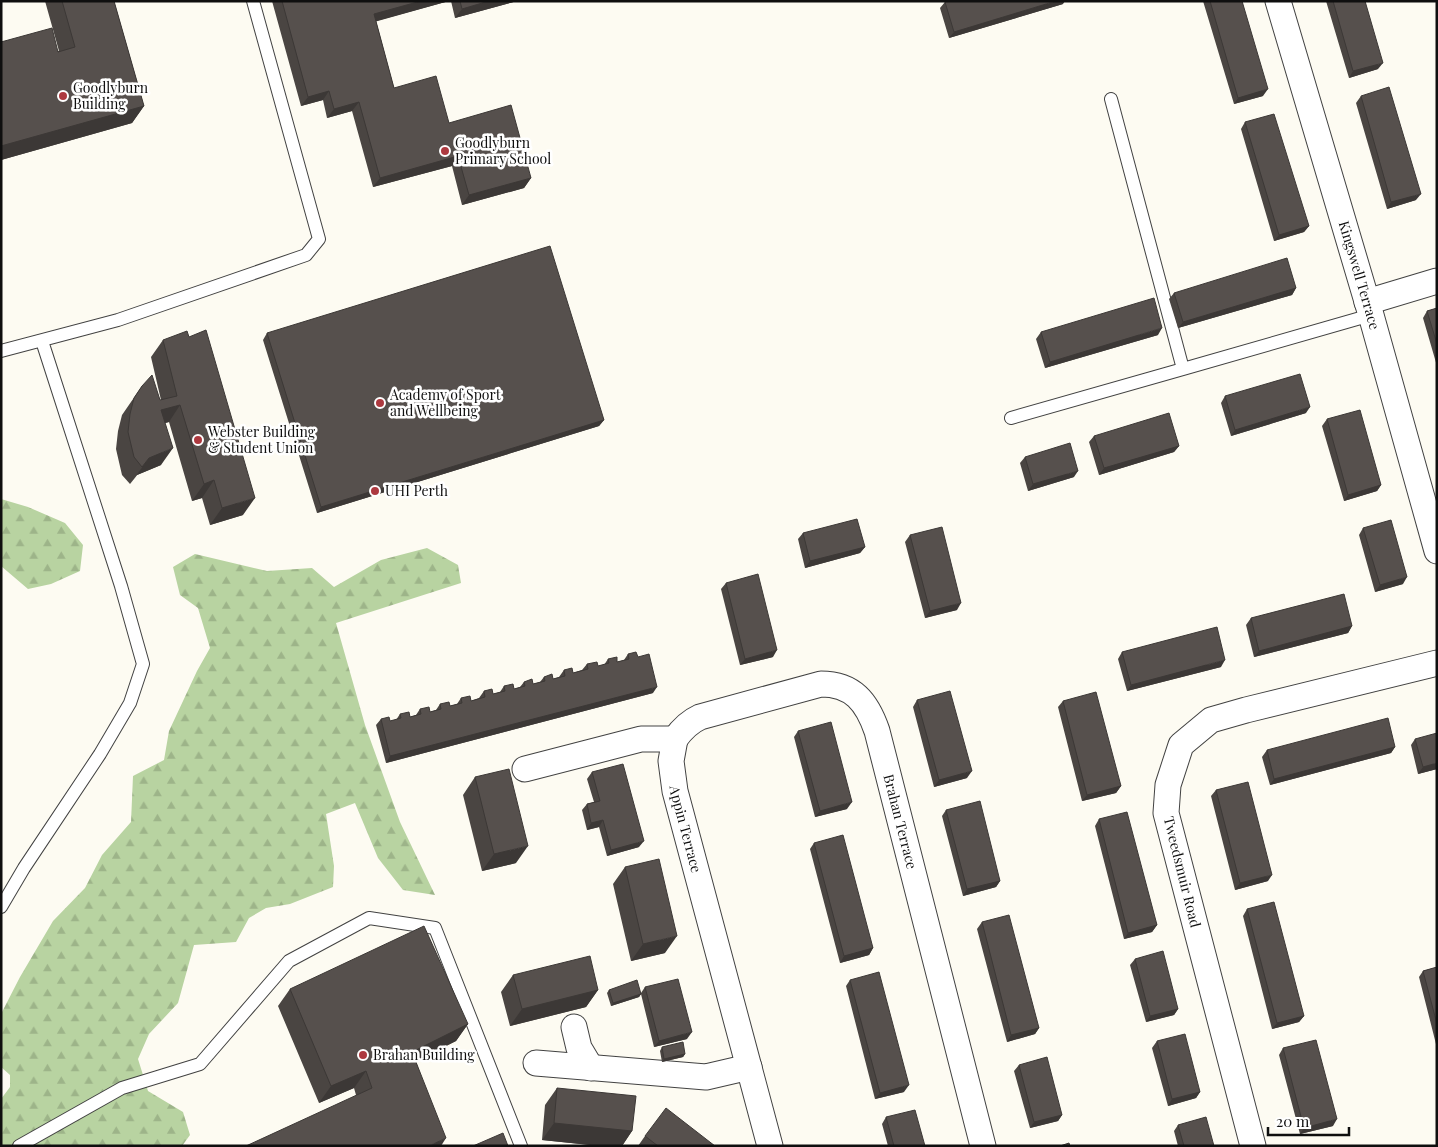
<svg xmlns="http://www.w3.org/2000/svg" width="1438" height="1147" font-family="'Playfair Display',serif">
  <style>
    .forest { fill: url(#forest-firs) }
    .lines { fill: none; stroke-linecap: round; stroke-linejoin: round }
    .lane-casing { stroke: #424242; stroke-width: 14 }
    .street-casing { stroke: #424242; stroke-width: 27 }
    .lane { stroke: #fff; stroke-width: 12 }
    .street { stroke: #fff; stroke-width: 25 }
    .wall { fill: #4a4542 }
    .shaded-wall { fill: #3c3836 }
    .building { fill: #56504d; stroke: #3c3836 }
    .poi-dot { fill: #ad393f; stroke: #fff; stroke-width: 2 }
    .labels { text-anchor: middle; stroke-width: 5; stroke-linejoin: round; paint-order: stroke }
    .poi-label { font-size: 14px; fill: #0f0f0f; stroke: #fff; text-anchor: start }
    .street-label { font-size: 14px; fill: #0f0f0f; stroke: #fff }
  </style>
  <defs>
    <pattern id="forest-firs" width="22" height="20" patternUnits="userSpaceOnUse" patternTransform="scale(1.25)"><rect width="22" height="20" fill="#b8d3a1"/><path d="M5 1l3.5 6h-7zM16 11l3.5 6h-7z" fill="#9db489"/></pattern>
  </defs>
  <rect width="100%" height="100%" fill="#fdfbf2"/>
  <!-- forest -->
  <path class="forest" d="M1,499L28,507L65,523L83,545L80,571L51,584L28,589L1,566Z
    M427,548L458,565L461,583L336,623L365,725L400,822L435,895L403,890L378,858L355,803L326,814L334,866L333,887L290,904L266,908L249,918L236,942L194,945L178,1003L149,1034L138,1059L148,1091L183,1112L190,1135L182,1146H1V1099L10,1087V1075L1,1067V1014L20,977L53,921L85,888L102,855L131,822L133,776L164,760L169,731L197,671L210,648L198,608L180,595L173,567L195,554L267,571L312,568L334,587L381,560Z"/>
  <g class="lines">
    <!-- lane casing -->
    <g class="lane-casing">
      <path id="lane" d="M1111,99L1183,369L1371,315
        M1,351L118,320L306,255L319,239L253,1
        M1011,418L1183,369
        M1,907L24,868L100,754L130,703L143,664L121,586L42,341
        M19,1146L122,1088L200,1064L289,961L369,918L435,928L521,1146"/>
    </g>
    <!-- street casing -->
    <g class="street-casing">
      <g id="street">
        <path id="s1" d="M1278,1L1371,315L1437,551"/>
        <path d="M1367,302L1437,281"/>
        <path id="s2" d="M675,739C682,729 689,722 700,717L821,684C853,684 867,702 877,731L983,1146"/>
        <path id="s3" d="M525,769L641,739H675L671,761L675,791L770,1146"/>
        <path d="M574,1027L579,1048L591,1068"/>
        <path d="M536,1063L706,1077L749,1067"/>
        <path d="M1253,1146L1166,813L1168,785L1181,745L1211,720L1246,710L1437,663"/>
      </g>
    </g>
    <!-- lane -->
    <use href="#lane" class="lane"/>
    <!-- street -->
    <use href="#street" class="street"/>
  </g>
  <!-- wall -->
  <path class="wall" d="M45,1H114L144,106L132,123L1,160V42L59,51Z
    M272,1H449L376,21L394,88L449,123L531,178L524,188L462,205L452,166L373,187L352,111L327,118L323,100L301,106Z
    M451,1H517L455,18Z
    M1203,1H1242L1263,96L1234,104Z
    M1326,1H1365L1378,69L1349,78Z
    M945,2L1063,4L949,38L940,8Z
    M1361,96L1416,200L1387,209L1356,103Z
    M1245,122L1309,226L1304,232L1274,241L1241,129Z
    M1296,288L1292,295L1178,328L1169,299L1174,293Z
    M1437,308V366L1423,318L1427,311Z
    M1041,332L1158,335L1045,368L1036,339Z
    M267,333L604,420L599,426L317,513L263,340Z
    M163,340L243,515L210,525L202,498L192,501L169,422L165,423L161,465L137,475L130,484L122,475L116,449L118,431L122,415L142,386L160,400H161L151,357Z
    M1225,396L1306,413L1231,436L1221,403Z
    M1327,419L1381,485L1377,491L1344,501L1322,426Z
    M1094,436L1179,446L1174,452L1099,475L1089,442Z
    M1025,457L1074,477L1028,491L1020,463Z
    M1363,528L1403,584L1375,592L1359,535Z
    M803,533L865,547L860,553L805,568L798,539Z
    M910,535L957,610L925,618L905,542Z
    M726,583L773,657L740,665L721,589Z
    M1251,618L1352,626L1348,633L1254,657L1246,625Z
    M1122,652L1221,667L1127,691L1118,659Z
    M628,654L638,657L653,693L386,763L376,725L381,719L390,721L396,720L400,714L410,717L416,715L420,709L430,712L436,710L440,704L450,706L457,704L461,698L471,701L479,698L484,691L493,694L500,692L504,686L514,689L520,687L524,682L533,684L540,682L544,677L553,679L559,677L564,670L573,673L582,670L587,664L598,666L604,665L608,659L617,662L624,660Z
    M917,700L967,778L934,787L913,707Z
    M1063,701L1121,786L1116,793L1082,801L1058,707Z
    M798,731L847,809L815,817L794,737Z
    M1415,739L1437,769L1418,774L1411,745Z
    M1395,747L1391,753L1270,785L1262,757L1267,750Z
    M592,772L639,847L607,856L599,827L587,830L582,810L587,804L594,802L587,779Z
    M475,777L516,863L482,871L463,795Z
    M1216,790L1268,881L1235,890L1211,796Z
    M946,810L1000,881L996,887L963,896L942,816Z
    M1099,819L1157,925L1152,932L1124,939L1095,826Z
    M814,843L873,948L869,955L840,963L810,849Z
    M625,867L665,953L631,961L613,884Z
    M1247,909L1304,1016L1299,1022L1272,1029L1243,916Z
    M982,922L1039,1028L1035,1034L1007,1042L977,929Z
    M1135,959L1178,1009L1174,1015L1146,1022L1130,965Z
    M1437,967V1048L1419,977L1423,971Z
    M513,975L598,990L586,1007L510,1026L501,992Z
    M850,980L904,1092L875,1099L846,986Z
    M645,987L687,1039L654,1047L641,994L639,997L611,1006L607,993L609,990L641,993Z
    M290,989L468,1024L456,1041L416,1061L441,1146L356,1095L354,1088L319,1103L278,1006Z
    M1157,1041L1200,1092L1196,1098L1168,1106L1152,1048Z
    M662,1047L685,1054L683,1057L662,1062L660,1051Z
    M1283,1048L1333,1126L1300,1134L1279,1055Z
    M1019,1065L1062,1115L1058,1121L1030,1128L1014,1071Z
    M557,1088L632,1131L622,1146H600L542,1140L545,1105Z
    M886,1117L925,1146H888L882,1124Z
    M1178,1125L1214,1146H1178L1174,1131Z
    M645,1136L715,1146H638Z"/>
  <!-- shaded-wall -->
  <path class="shaded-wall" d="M421,1H449L367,24L374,14Z
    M489,1H517L455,18L462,9Z
    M1056,1H1065L1063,4L949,38L954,32Z
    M1383,63L1378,69L1349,78L1353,71Z
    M1268,89L1263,96L1234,104L1238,98Z
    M329,91L323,100L301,106L308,97Z
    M359,102L352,111L327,118L334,109Z
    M144,106L132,123L1,160V146Z
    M458,156L452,166L373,187L380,178Z
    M531,178L524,188L462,205L469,195Z
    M1421,194L1416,200L1387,209L1391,202Z
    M1309,226L1304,232L1274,241L1279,235Z
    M1296,288L1292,295L1178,328L1183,322Z
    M1162,328L1158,335L1045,368L1050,362Z
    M180,405L169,422L149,427L161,410Z
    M1310,407L1306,413L1231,436L1235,430Z
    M604,420L599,426L317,513L321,507Z
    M1179,446L1174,452L1099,475L1104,468Z
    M173,448L161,465L137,475L130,484L149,458Z
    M1078,471L1074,477L1028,491L1033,484Z
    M214,480L202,498L192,501L204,484Z
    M1381,485L1377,491L1344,501L1348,495Z
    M255,498L243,515L210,525L222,508Z
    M865,547L860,553L805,568L810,561Z
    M1407,577L1403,584L1375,592L1380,585Z
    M961,603L957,610L925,618L930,611Z
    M1352,626L1348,633L1254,657L1259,651Z
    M777,650L773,657L740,665L745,659Z
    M1225,660L1221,667L1127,691L1131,685Z
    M657,687L653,693L386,763L390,756Z
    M1395,747L1391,753L1270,785L1274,779Z
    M1437,763V769L1418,774L1423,767Z
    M972,771L967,778L934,787L939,780Z
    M1121,786L1116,793L1082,801L1087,795Z
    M852,802L847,809L815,817L820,811Z
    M603,820L599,827L587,830L591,823Z
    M644,841L639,847L607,856L611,850Z
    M528,846L516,863L482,871L494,854Z
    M1272,875L1268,881L1235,890L1240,883Z
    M1000,881L996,887L963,896L967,889Z
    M1157,925L1152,932L1124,939L1128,933Z
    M677,936L665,953L631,961L643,944Z
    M873,948L869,955L840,963L844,956Z
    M598,990L586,1007L510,1026L522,1009Z
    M641,994L639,997L611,1006L613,1003Z
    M1178,1009L1174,1015L1146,1022L1150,1016Z
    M1304,1016L1299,1022L1272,1029L1277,1023Z
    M468,1024L456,1041L400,1069L412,1052Z
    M1039,1028L1035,1034L1007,1042L1011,1035Z
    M692,1032L687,1039L654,1047L659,1041Z
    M685,1054L683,1057L662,1062L664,1059Z
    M366,1071L354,1088L319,1103L331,1086Z
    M909,1085L904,1092L875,1099L880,1093Z
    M1200,1092L1196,1098L1168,1106L1172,1099Z
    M1062,1115L1058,1121L1030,1128L1034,1122Z
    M1337,1119L1333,1126L1300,1134L1304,1128Z
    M554,1123L632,1131L622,1146H600L542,1140Z
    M446,1138L441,1146H429Z"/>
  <!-- building -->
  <path class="building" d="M62,1H114L144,106L1,146V42L52,28L58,52L75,47Z
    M282,1H421L374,14L394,88L436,76L449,123L511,105L531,178L469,195L458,156L380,178L359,102L334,109L329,91L308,97Z
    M460,1H489L462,9Z
    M946,1H1056L954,32L945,2Z
    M1210,1H1242L1268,89L1238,98Z
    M1333,1H1365L1383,63L1353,71Z
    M1389,87L1421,194L1391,202L1361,96Z
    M1274,114L1309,226L1279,235L1245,122Z
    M550,246L604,420L321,507L267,333Z
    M1287,258L1296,288L1183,322L1174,293Z
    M1154,298L1162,328L1050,362L1041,332Z
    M1437,308V344L1427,311Z
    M206,330L255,498L222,508L214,480L204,484L180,405L161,410L173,448L149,458L142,467L134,457L128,432L130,414L134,398L142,386L152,375L160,400L177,396L163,340L187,331L189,337Z
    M1300,374L1310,407L1235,430L1225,396Z
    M1360,410L1381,485L1348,495L1327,419Z
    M1169,413L1179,446L1104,468L1094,436Z
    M1070,443L1078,471L1033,484L1025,457Z
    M857,519L865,547L810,561L803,533Z
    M1391,520L1407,577L1380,585L1363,528Z
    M942,527L961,603L930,611L910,535Z
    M758,574L777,650L745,659L726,583Z
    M1344,594L1352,626L1259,651L1251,618Z
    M1217,627L1225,660L1131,685L1122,652Z
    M636,652L638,657L649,654L657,687L390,756L381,719L389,717L390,721L401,718L400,714L409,712L410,717L421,714L420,709L429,707L430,712L441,709L440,704L449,702L450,706L462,703L461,698L470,696L471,701L485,697L484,691L492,689L493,694L505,691L504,686L513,684L514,689L525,686L524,682L532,679L533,684L545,681L544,677L552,674L553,679L565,676L564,670L572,668L573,673L588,669L587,664L597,662L598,666L609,663L608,659L617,657V662L629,659L628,654Z
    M950,691L972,771L939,780L917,700Z
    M1096,692L1121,786L1087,795L1063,701Z
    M1388,718L1395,747L1274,779L1267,750Z
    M831,722L852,802L820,811L798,731Z
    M1437,733V763L1423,767L1415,739Z
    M623,764L644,841L611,850L603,820L591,823L587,804L600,801L592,772Z
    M509,769L528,846L494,854L475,777Z
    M1248,782L1272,875L1240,883L1216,790Z
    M980,801L1000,881L967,889L946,810Z
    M1127,812L1157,925L1128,933L1099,819Z
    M843,835L873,948L844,956L814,843Z
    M659,859L677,936L643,944L625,867Z
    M1274,902L1304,1016L1277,1023L1247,909Z
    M1009,915L1039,1028L1011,1035L982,922Z
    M424,926L468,1024L412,1052L446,1138L429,1146H246L372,1088L366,1071L331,1086L290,989Z
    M1163,951L1178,1009L1150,1016L1135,959Z
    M590,956L598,990L522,1009L513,975Z
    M1437,967V1024L1423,971Z
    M879,972L909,1085L880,1093L850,980Z
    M678,979L692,1032L659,1041L645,987Z
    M637,980L641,994L613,1003L609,990Z
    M1185,1034L1200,1092L1172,1099L1157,1041Z
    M1316,1040L1337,1119L1304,1128L1283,1048Z
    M683,1042L685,1054L664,1059L662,1047Z
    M1047,1057L1062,1115L1034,1122L1019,1065Z
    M557,1088L636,1096L632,1131L554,1123Z
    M666,1108L715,1146H658L645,1136Z
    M915,1110L925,1146H894L886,1117Z
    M1206,1117L1214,1146H1184L1178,1125Z
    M503,1133L508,1146H473Z
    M1069,1143L1070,1146H1060Z"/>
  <!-- markers -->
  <g class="poi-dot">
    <circle cx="63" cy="96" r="5"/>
    <circle cx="445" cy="151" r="5"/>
    <circle cx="380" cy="403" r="5"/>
    <circle cx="198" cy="440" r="5"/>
    <circle cx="375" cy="491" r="5"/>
    <circle cx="363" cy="1055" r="5"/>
  </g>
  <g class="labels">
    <!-- poi labels -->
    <g class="poi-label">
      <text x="73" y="93">Goodlyburn<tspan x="73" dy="16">Building</tspan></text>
      <text x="455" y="148">Goodlyburn<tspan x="455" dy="16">Primary School</tspan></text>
      <text x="390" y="400">Academy of Sport<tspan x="390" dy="16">and Wellbeing</tspan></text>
      <text x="208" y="437">Webster Building<tspan x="208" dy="16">&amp; Student Union</tspan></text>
      <text x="385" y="496">UHI Perth</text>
      <text x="373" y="1060">Brahan Building</text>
    </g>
    <!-- street labels -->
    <g class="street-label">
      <text dy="5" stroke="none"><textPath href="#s1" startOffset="286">Kingswell Terrace</textPath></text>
      <text dy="5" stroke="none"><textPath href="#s2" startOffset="332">Brahan Terrace</textPath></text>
      <text dy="5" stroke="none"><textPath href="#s3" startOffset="246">Appin Terrace</textPath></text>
      <text transform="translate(1182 872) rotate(76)" y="5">Tweedsmuir Road</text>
    </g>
  </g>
  <!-- border -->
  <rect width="1438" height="1147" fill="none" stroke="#0f0f0f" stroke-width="5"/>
  <!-- scale -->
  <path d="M1268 1127v8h81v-8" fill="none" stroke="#0f0f0f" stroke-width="2.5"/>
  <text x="1276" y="1127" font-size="15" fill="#0f0f0f" stroke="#ffffff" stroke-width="4" paint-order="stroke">20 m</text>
</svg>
